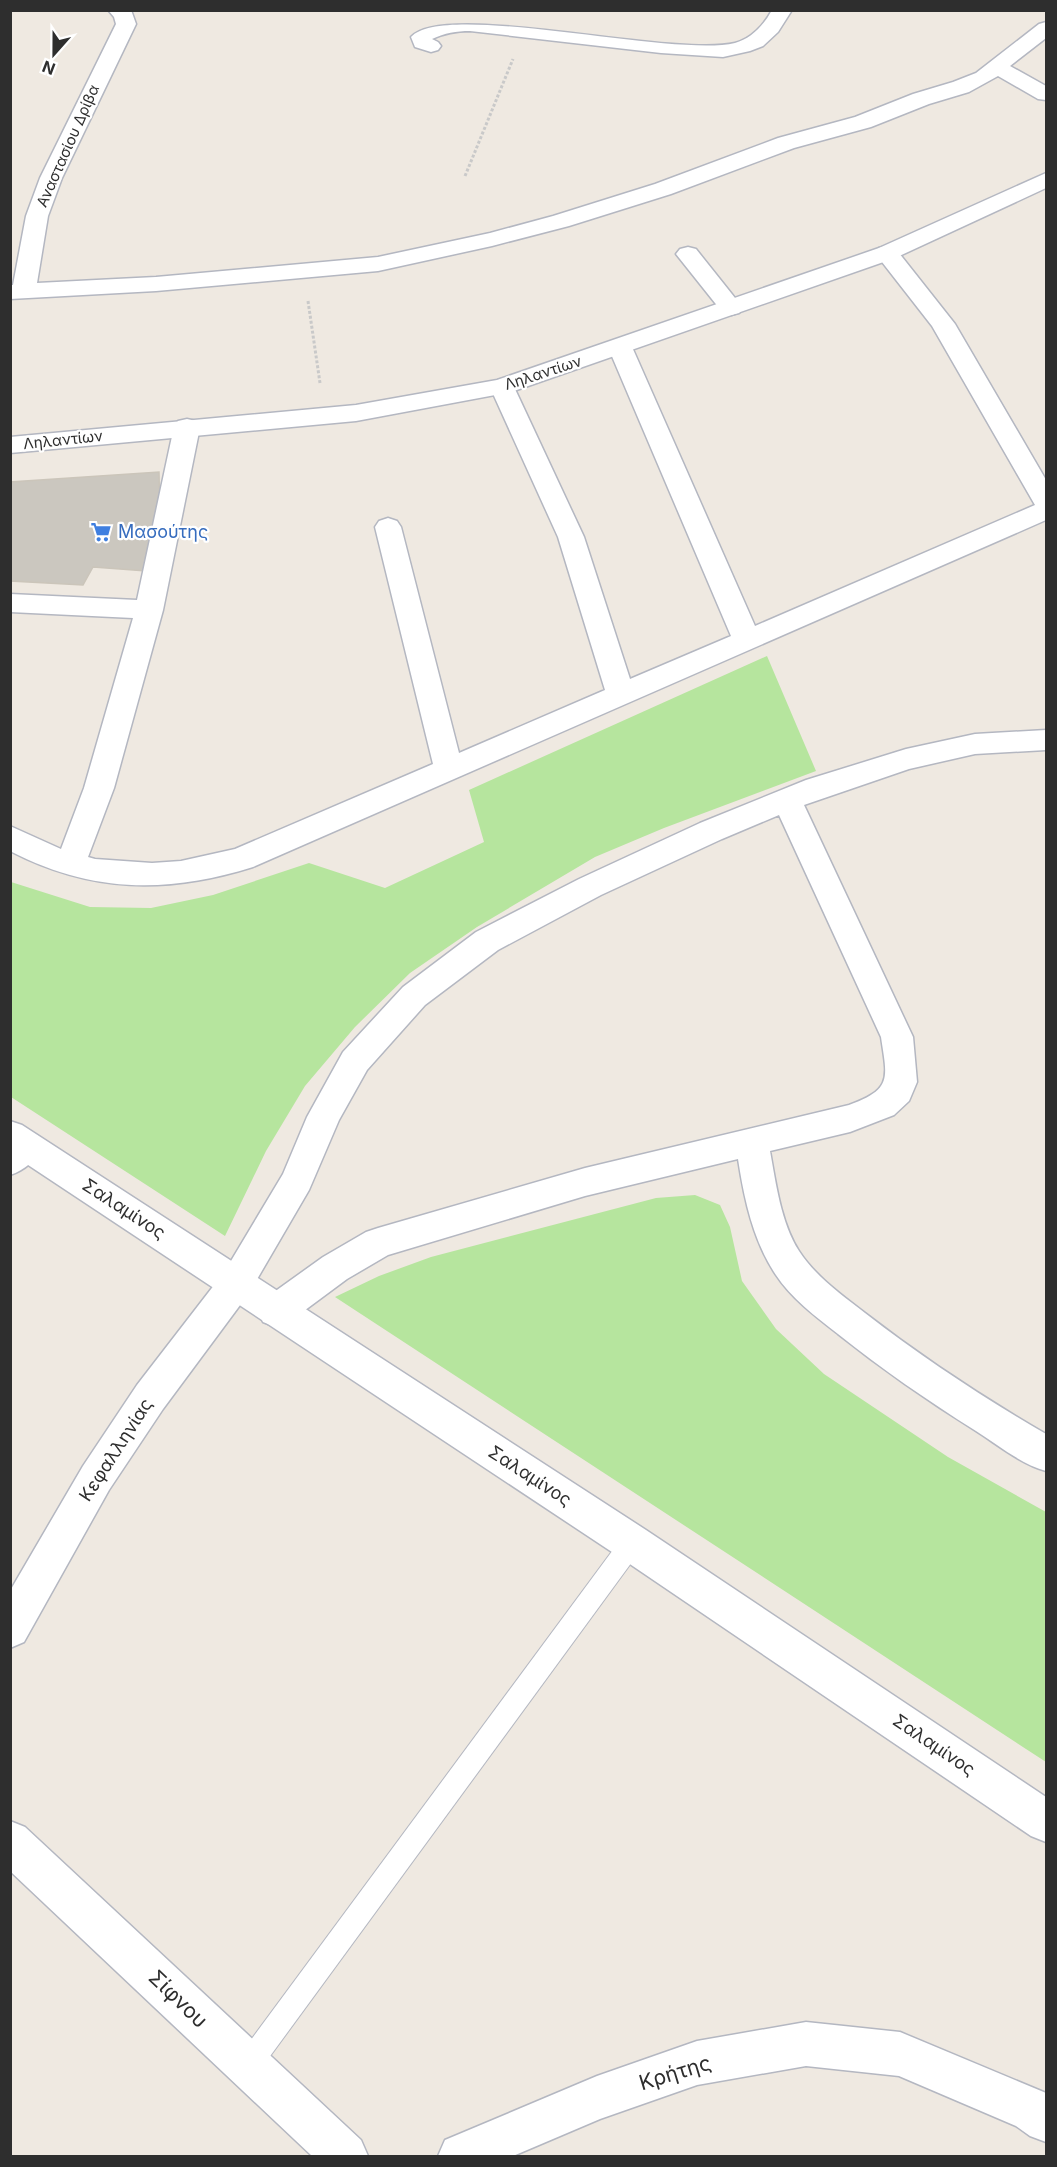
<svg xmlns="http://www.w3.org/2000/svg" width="1057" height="2167" font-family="Inter,sans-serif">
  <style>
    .green { fill: #b6e59e }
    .building { fill: #cbc7bf; stroke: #cbc5ba; stroke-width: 1.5 }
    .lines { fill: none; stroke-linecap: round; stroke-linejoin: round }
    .service-casing { stroke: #b4b7c1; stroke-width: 2 }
    .minor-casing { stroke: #b4b7c1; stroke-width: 3 }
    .tertiary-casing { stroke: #b4b7c1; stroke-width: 3 }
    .secondary-casing { stroke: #b4b7c1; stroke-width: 3 }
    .path { stroke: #c9c9c9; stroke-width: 3; stroke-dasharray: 3 2; stroke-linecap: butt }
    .service { fill: #fff; fill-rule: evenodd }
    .minor { fill: #fff; fill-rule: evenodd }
    .tertiary { fill: #fff; fill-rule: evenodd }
    .secondary { fill: #fff; fill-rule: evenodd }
    .labels { text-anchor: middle; stroke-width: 4.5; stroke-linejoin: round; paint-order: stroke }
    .far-street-label { font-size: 15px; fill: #2e2e2e; stroke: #fff }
    .shop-label { font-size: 18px; fill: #366cbe; stroke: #fff; text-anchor: start }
    .street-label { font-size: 18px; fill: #2e2e2e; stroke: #fff }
    .near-street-label { font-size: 21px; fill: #2e2e2e; stroke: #fff }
  </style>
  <rect width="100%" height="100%" fill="#efe9e1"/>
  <!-- green -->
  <path class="green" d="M767,656L816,771L664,828L595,857L477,927L410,973L355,1027L305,1086L266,1151L225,1236L11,1097V882L90,907L151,908L213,895L309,863L385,888L484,842L469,790Z
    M695,1195L720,1205L730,1227L742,1281L776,1329L824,1374L948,1457L1046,1512V1762L335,1297L379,1276L431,1257L656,1198Z"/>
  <!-- building -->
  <path class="building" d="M159,472L160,524L146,571L93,567L83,585L10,581V482Z"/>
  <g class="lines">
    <!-- service casing -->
    <g class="service-casing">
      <path id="service" d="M632,1532L640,1535L643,1543L640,1551L257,2074L248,2078L239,2074L235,2065L239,2056L624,1535Z"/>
    </g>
    <!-- minor casing -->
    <g class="minor-casing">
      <path id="minor" d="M108,10H131L136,24L62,178L48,216L37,283L156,277L378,257L490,233L553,216L655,184L778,138L855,117L913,94L953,82L976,73L1039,24L1046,22V38L1010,66L1046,86V100L1038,99L998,76L969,92L929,104L871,127L794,148L671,194L569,226L492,246L378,271L156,291L10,299V285H13L26,216L40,178L116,24L114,17Z
        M772,10H792L778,32L763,46L750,51L723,57L661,53L470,31C456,31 445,33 432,39L438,42L441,46L438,50L431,52L415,47L411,37C444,0 672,58 735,43C751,39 764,25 772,10Z
        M887,246L895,248L955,324L1046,480V520L253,867C167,894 91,893 10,851V826L61,849L84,788L133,618L10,612V594L137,600L174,427L178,421L187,419L196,421L200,427L163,610L114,788L88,857L95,859L152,863L181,861L235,849L433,764L375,527L379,521L388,518L397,521L401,527L459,753L605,690L558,537L490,387L493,382L502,379L511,382L514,387L584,537L630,679L731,636L608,347L611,342L620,340L629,342L632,347L755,626L1035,505L932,326L875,253L879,248Z
        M688,247L696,249L739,303L743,308L739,313L731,315L723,313L680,259L676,254L680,249Z
        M1046,730V750L975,754L909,769L804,805L913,1037L917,1082L909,1101L894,1115L850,1132L770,1151C776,1184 781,1223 799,1251C815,1276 842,1295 865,1313C923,1358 984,1398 1046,1434V1471C1021,1464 998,1445 976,1431C928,1401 882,1369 838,1334C816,1317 791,1298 776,1275C753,1241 744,1198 738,1159L585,1196L388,1255L347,1279L289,1322L276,1327L263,1322L258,1311L263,1300L323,1257L366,1232L378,1228L585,1168L849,1105C893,1089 887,1078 881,1037L779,815L722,839L601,895L498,950L425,1005L367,1070L339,1120L309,1190L249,1293L163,1409L109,1490L24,1642L10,1648V1591L83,1466L137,1385L225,1271L283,1174L307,1117L343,1052L403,987L476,932L579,879L700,823L806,780L906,749L975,734Z
        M26,1132L38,1136L43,1146C36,1160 25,1170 10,1175V1139Z
        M10,1821L25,1827L361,2140L368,2156H312L10,1871Z
        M806,2022L900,2032L1046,2093V2142L1030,2136L1016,2126L899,2076L806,2066L697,2085L600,2119L513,2156H438L445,2140L597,2076L697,2041Z"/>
    </g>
    <!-- tertiary casing -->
    <g class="tertiary-casing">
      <path id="tertiary" d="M1046,173V188L895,258L511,392L356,421L10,453V437L356,405L497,380L879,248Z"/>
    </g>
    <!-- secondary casing -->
    <g class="secondary-casing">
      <path id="secondary" d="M10,1121L22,1125L646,1530L1046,1797V1842L1031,1836L618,1556L10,1153Z"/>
    </g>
    <!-- path -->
    <path class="path" d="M465,176L513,59
      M308,301L320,383"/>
    <!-- service -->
    <use href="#service" class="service"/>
    <!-- minor -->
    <use href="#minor" class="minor"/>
    <!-- tertiary -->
    <use href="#tertiary" class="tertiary"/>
    <!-- secondary -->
    <use href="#secondary" class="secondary"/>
  </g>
  <!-- icons -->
  <defs>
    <g id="supermarket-bare" transform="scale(1.62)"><path d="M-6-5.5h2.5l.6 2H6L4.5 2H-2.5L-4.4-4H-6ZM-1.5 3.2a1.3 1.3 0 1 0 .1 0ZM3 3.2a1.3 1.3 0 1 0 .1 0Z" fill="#3f7fe0" stroke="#fff" stroke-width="2.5" paint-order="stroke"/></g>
  </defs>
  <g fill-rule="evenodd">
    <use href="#supermarket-bare" x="101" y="532"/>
  </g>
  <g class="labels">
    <!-- far-street labels -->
    <g class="far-street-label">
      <text transform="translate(68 146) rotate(-66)" y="5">Αναστασίου Δρίβα</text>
      <text transform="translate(543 373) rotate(-18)" y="5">Ληλαντίων</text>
      <text transform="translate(63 440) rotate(-6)" y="5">Ληλαντίων</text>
    </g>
    <!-- shop labels -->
    <g class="shop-label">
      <text x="118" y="538">Μασούτης</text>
    </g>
    <!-- street labels -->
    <g class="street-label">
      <text transform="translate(124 1209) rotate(33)" y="6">Σαλαμίνος</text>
      <text transform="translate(116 1450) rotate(-57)" y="6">Κεφαλληνίας</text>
      <text transform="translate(530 1476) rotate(33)" y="6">Σαλαμίνος</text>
      <text transform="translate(934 1745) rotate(34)" y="6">Σαλαμίνος</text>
    </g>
    <!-- near-street labels -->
    <g class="near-street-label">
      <text transform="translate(178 1999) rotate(44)" y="7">Σίφνου</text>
      <text transform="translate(675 2073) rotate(-17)" y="7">Κρήτης</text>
    </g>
  </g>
  <!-- border -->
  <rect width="1057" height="2167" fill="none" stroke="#2e2e2e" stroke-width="24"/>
  <!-- north arrow -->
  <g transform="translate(54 54) rotate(201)" stroke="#ffffff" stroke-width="4.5" paint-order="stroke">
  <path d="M0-4.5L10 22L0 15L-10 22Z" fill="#2e2e2e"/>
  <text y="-9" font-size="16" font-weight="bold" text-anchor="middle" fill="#2e2e2e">N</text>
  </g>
</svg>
